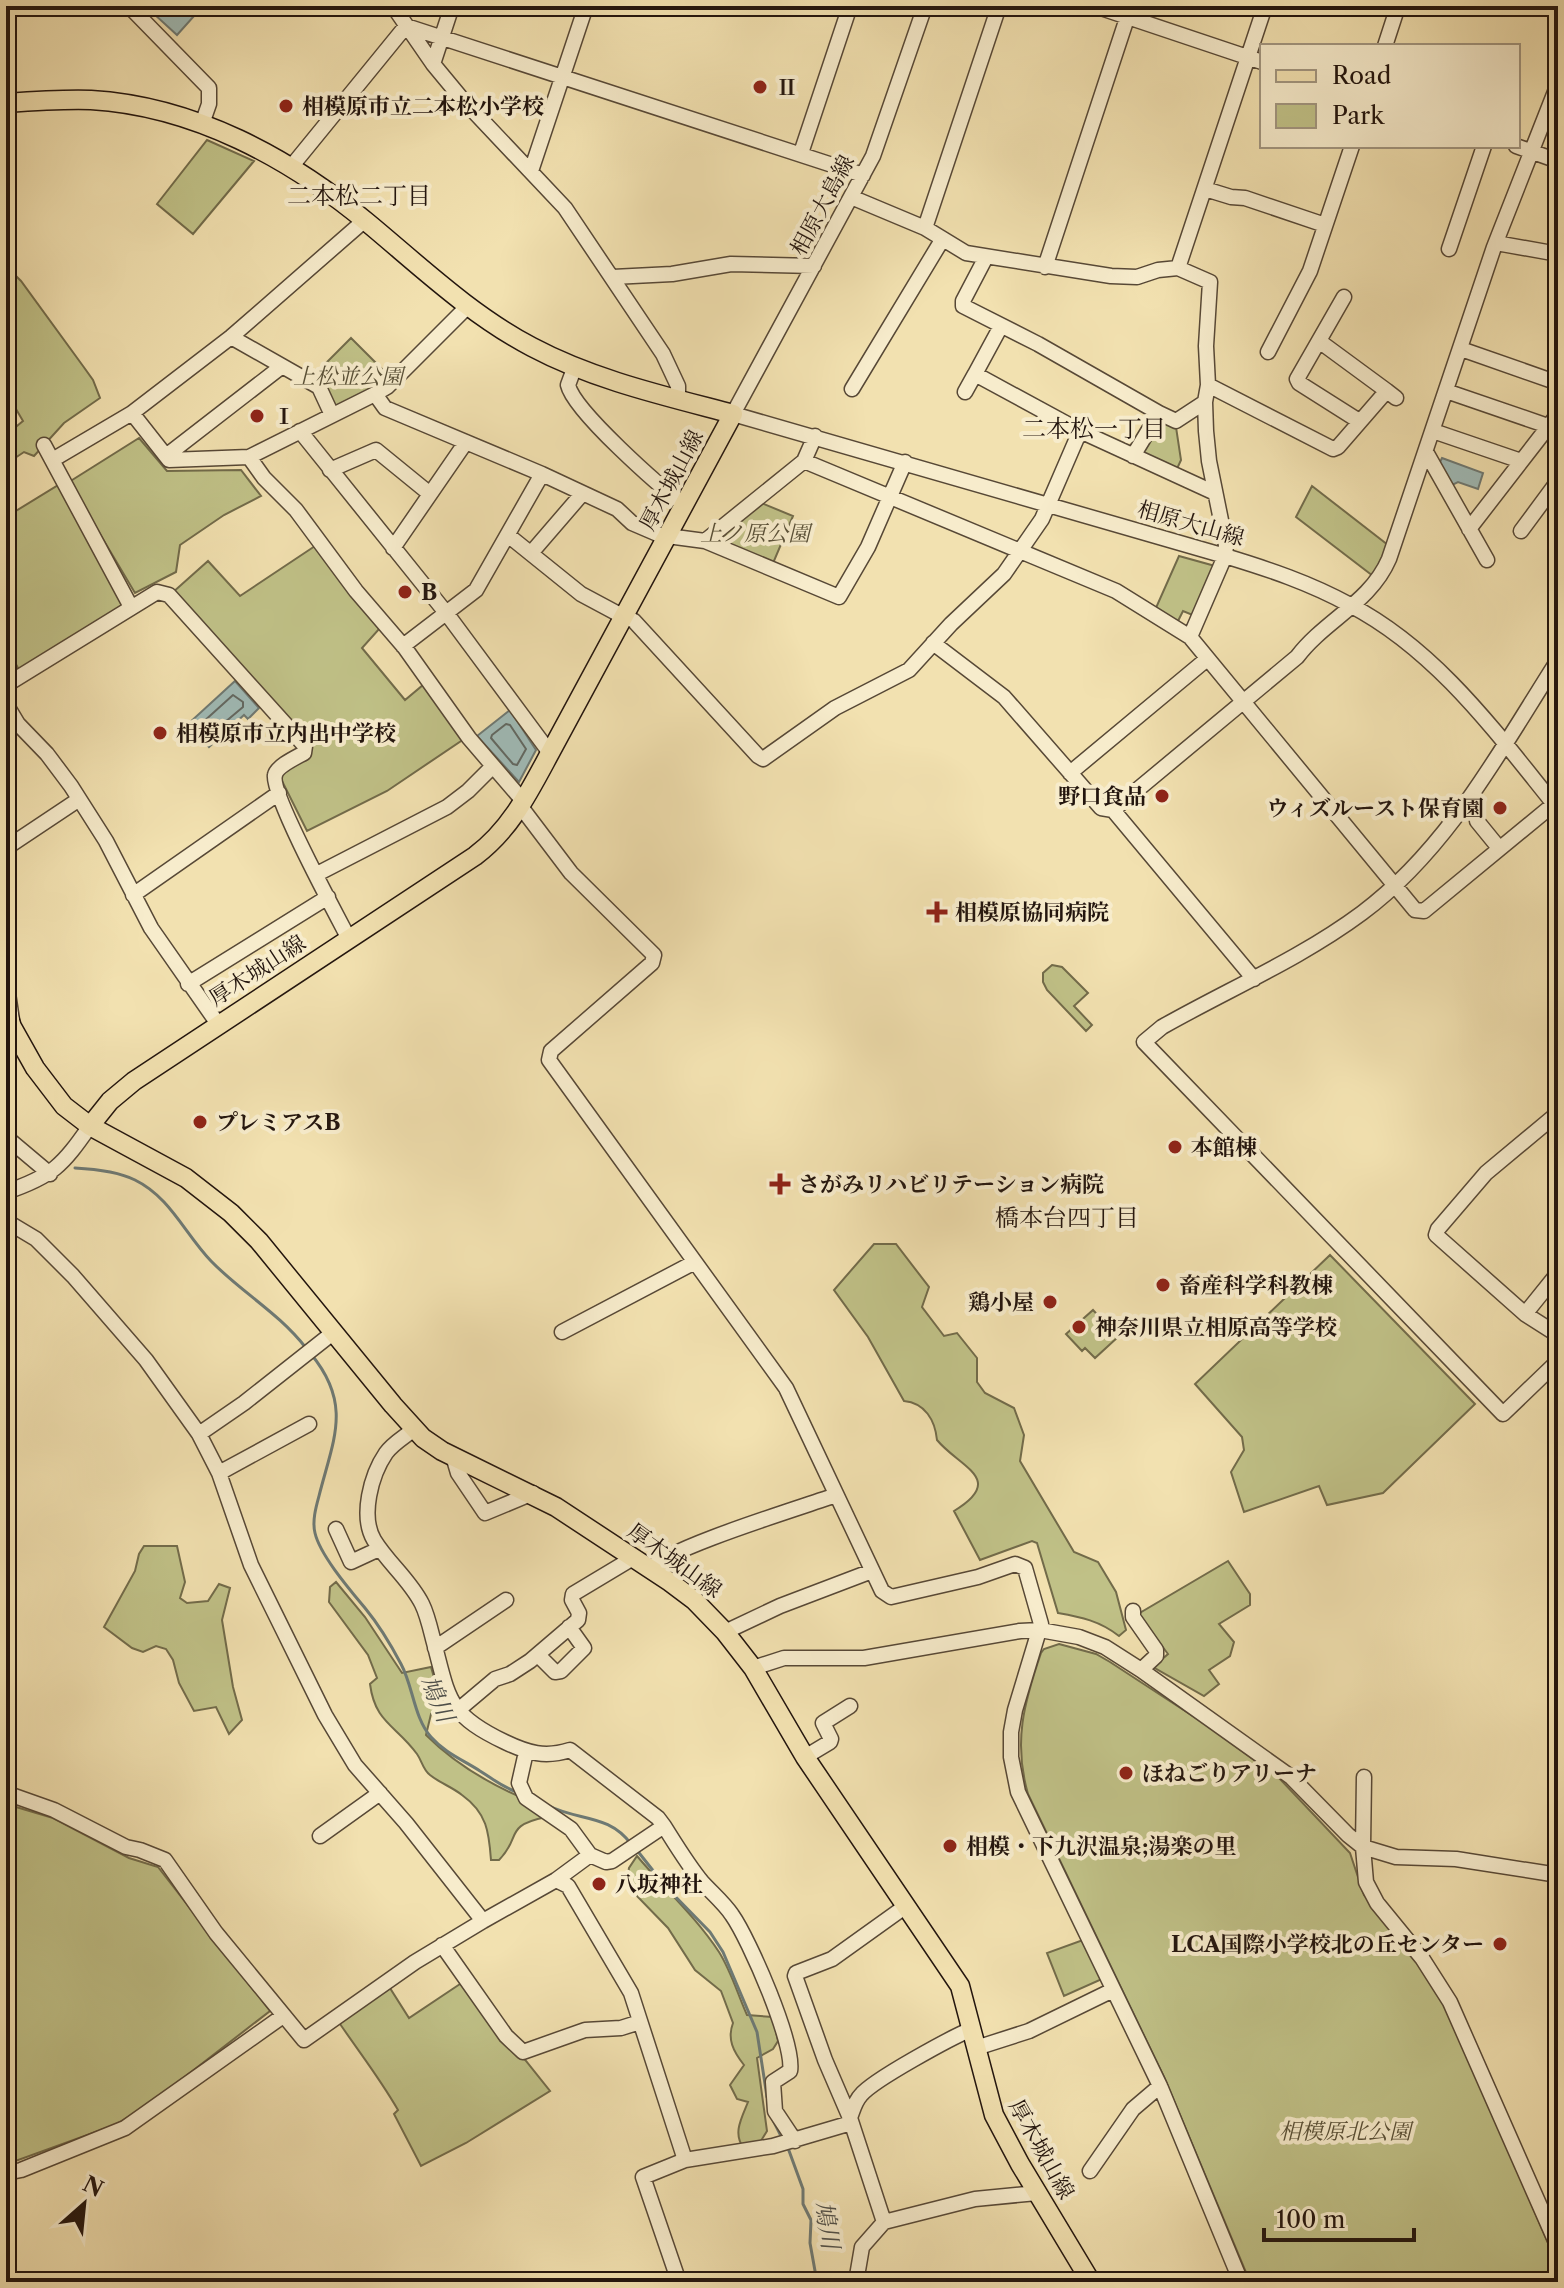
<svg xmlns="http://www.w3.org/2000/svg" width="1564" height="2288" font-family="'Libre Caslon Text','Noto Serif JP',serif">
  <style>
    .green { fill: #c0c187; stroke: #726b4a; stroke-width: 2 }
    .water { fill: #a0bbb7; stroke: #6e7973; stroke-width: 2 }
    .lines { fill: none; stroke-linecap: round; stroke-linejoin: round }
    .shore { stroke: #626862; stroke-width: 2 }
    .stream { stroke: #6e7973; stroke-width: 3 }
    .minor-casing { stroke: #574836; stroke-width: 17 }
    .major-casing { stroke: #23150e; stroke-width: 21 }
    .minor { stroke: #f7eccc; stroke-width: 14 }
    .major { stroke: #f2e1b0; stroke-width: 18 }
    .poi-dot { fill: #8f2418; stroke: #f7eccc; stroke-width: 3 }
    .labels { text-anchor: middle; stroke-width: 8; stroke-linejoin: round; paint-order: stroke }
    .poi-label { font-size: 22px; font-weight: bold; fill: #23150e; stroke: #f7eccc; text-anchor: start }
    .street-label { font-size: 22px; fill: #23150e; stroke: #f7eccc }
    .park-label { font-size: 22px; font-style: italic; fill: #5a5138; stroke: #f7eccc }
    .neighbourhood-label { font-size: 24px; fill: #23150e; stroke: #f7eccc }
    .water-label { font-size: 24px; font-style: italic; fill: #4f4f49; stroke: #f7eccc }
  </style>
  <rect width="100%" height="100%" fill="#f2e1b0"/>
  <filter id="stains"><feTurbulence type="fractalNoise" baseFrequency=".0025" numOctaves="4"/><feColorMatrix values="0 0 0 0 .2 0 0 0 0 .09 0 0 0 0 .02 0 0 0 .5 -.17"/></filter>
  <radialGradient id="worn" r=".72"><stop offset=".6" stop-color="#630" stop-opacity="0"/><stop offset="1" stop-color="#630" stop-opacity=".3"/></radialGradient>
  <!-- green -->
  <path class="green" d="M207,140L254,161L193,234L157,204Z
    M6,266L21,281L83,366L93,380L100,398L64,423L34,456L24,452L6,464V435L23,421L6,392Z
    M351,338L388,375V379L338,408L333,406L312,377Z
    M1159,421H1166L1176,427L1181,460L1176,471L1143,456L1142,451Z
    M139,438L167,471L241,470L261,496L224,515L180,545L176,572L135,593L69,482Z
    M60,484L127,608L20,672L6,645V517Z
    M1312,486L1388,545L1373,576L1296,517Z
    M754,500L793,516L771,568L716,545L726,534L721,528Z
    M315,546L380,628L362,648L405,700L423,685L464,739L387,791L307,831L279,775L310,753L172,593L208,561L240,596Z
    M1179,556L1215,566L1195,616L1183,611L1177,623L1155,610Z
    M1052,965L1062,967L1088,993L1074,1006L1092,1025L1086,1031L1047,990L1043,982V973Z
    M874,1244H896L929,1287L922,1307L944,1336L957,1333L977,1358V1382L985,1393L1014,1408L1024,1435L1020,1461L1074,1552L1098,1562L1116,1592L1126,1630L1119,1636C1100,1621 1081,1617 1058,1613L1037,1543L1032,1541L980,1560L954,1511C1007,1479 959,1467 937,1440C935,1420 925,1403 904,1401L868,1337L834,1290Z
    M1330,1255L1475,1404L1383,1493L1327,1505L1319,1486L1244,1512L1231,1472L1244,1450L1242,1437L1195,1384Z
    M1093,1310L1118,1337L1095,1358L1085,1348L1082,1351L1066,1334Z
    M144,1546H177L185,1582L180,1598L187,1603L208,1601L219,1584L230,1588L222,1620L233,1687L242,1720L229,1734L216,1707L194,1711L179,1683L173,1660L166,1649L156,1646L143,1652L132,1648L104,1627L135,1571L139,1554Z
    M1228,1561L1250,1594V1605L1219,1624L1234,1642L1230,1656L1209,1670L1219,1684L1204,1696L1153,1667L1168,1654L1138,1614Z
    M336,1582L365,1617L402,1673L431,1667L440,1698L431,1714L426,1735C458,1767 498,1789 540,1805L546,1817C503,1826 522,1837 499,1860H491C489,1832 487,1813 462,1795C452,1787 440,1783 430,1775C423,1770 422,1761 417,1754C396,1725 375,1723 370,1684L377,1678L368,1655L329,1602L330,1587Z
    M1059,1644L1096,1654L1110,1662L1208,1726L1280,1779L1350,1853L1364,1895L1398,1935L1447,2007L1558,2266V2282H1250L1164,2077L1028,1794C1013,1742 1024,1703 1041,1653L1044,1649Z
    M6,1804L53,1818L129,1858L158,1867L270,2011L151,2103L115,2125L10,2163L6,2162Z
    M637,1856C664,1888 696,1917 719,1952C731,1971 738,1995 747,2015L773,2017L778,2041L773,2049L757,2058L767,2131L759,2144L744,2148C732,2134 742,2117 748,2102L737,2099L730,2085L744,2065C733,2051 727,2039 733,2023L721,1991L695,1970L668,1928L633,1892L627,1880L629,1868Z
    M1083,1940L1102,1979L1064,1996L1047,1953Z
    M463,1982L550,2091L466,2143L421,2166L394,2114L398,2110C379,2077 359,2052 338,2021L388,1985L409,2018Z"/>
  <!-- water -->
  <path class="water" d="M161,6H203L177,35L154,14Z
    M1442,458L1483,473L1478,489L1458,482L1446,488L1436,470Z
    M235,681L259,708L248,719L244,715L209,747L188,724Z
    M510,710L536,750L519,782L477,736Z"/>
  <g class="lines">
    <!-- shore -->
    <path class="shore" d="M233,695L243,702V707L212,733L208,734L202,727V723Z
      M506,724L510,725L526,749L517,765L513,764L491,738L492,735Z"/>
    <!-- stream -->
    <path class="stream" d="M75,1168C94,1169 117,1171 135,1180C170,1197 185,1234 211,1261C241,1292 279,1313 306,1348
      M311,1354C353,1405 333,1440 319,1496C316,1507 312,1521 315,1533C320,1555 350,1590 365,1608C379,1625 391,1645 401,1664C413,1686 414,1718 431,1737C445,1753 463,1760 480,1771C493,1779 502,1787 517,1792
      M549,1806C579,1821 609,1814 631,1844
      M636,1849L666,1887L710,1932L723,1952L757,2032L767,2097
      M773,2120L782,2138
      M788,2148L803,2189V2204L811,2220L810,2243L817,2282"/>
    <!-- minor casing -->
    <g class="minor-casing">
      <path id="minor" d="M129,6L209,88V104L202,124
        M393,6L433,64L462,99L565,208L663,354L678,386V399
        M925,6L873,156L733,414L1225,556C1268,569 1310,583 1350,605C1438,651 1497,734 1558,809
        M1095,6L1262,62
        M1385,46L1398,6
        M433,64L452,6
        M1516,146L1558,161
        M801,153L850,6
        M291,167L406,26L863,175
        M531,171L586,6
        M1205,189L1231,197L1245,198L1325,225
        M851,197L925,228L966,253L1111,276L1137,277L1158,270L1178,268L1210,282L1206,346L1208,385L1205,402L1206,431L1209,461L1226,545L1225,556L1190,637L1415,910L1424,911L1554,804
        M925,228L999,6
        M1496,243L1558,254
        M1449,249L1484,146
        M986,257L963,301V306L1038,344L1159,413L1133,456
        M1045,267L1131,6
        M1178,268L1265,6
        M613,277L672,274L731,264L814,266
        M1344,297L1297,379L1299,383L1359,421
        M1001,326L975,374L1080,431L1215,493
        M231,337L319,387L332,415
        M1319,341L1387,391
        M1461,349L1558,383
        M1268,352L1310,271L1352,146
        M575,366L568,385C574,411 660,487 685,505
        M1208,385L1333,449L1338,447L1384,394L1387,391L1396,398
        M852,389L942,240
        M1446,391L1548,426
        M965,392L975,374
        M375,394L385,408L542,474L617,509L632,523L660,535L705,541L804,461L815,436
        M132,413L169,460L249,457L375,394L387,387L468,306
        M1159,413L1176,421L1205,402
        M300,431L447,614L550,753
        M1433,431L1521,461
        M44,445L131,607
        M1426,452L1487,560
        M166,456L281,367
        M249,457L264,478L296,510L356,591L405,648L469,738L524,802
        M54,459L132,413L231,337L365,220
        M804,461L1116,591L1190,637
        M330,470L376,450L430,494
        M1469,529L1558,414
        M1521,531L1558,481
        M509,536L581,594L624,617
        M705,541L839,597L868,547L905,462
        M393,548L466,442
        M532,552L582,494
        M625,616L634,621L758,756L763,759L835,708L909,670L951,624L1004,574L1042,519L1080,431
        M933,643L1004,697L1101,808L1113,810L1254,979
        M403,646L476,590L542,474
        M1558,660C1501,749 1449,848 1362,913C1300,959 1229,989 1162,1027L1144,1042L1503,1414L1558,1361
        M6,685L157,592L169,595L305,746L304,753C297,757 277,766 275,775C270,792 337,916 349,939
        M6,704L18,724L47,754L71,786L106,841L151,928L218,1024
        M1070,773L1207,659
        M521,807L571,873L654,955L652,963L551,1051L549,1060L786,1388L882,1591L891,1597L978,1577L1015,1564L1025,1568L1041,1624L1015,1710L1011,1732V1757L1018,1792L1160,2086L1241,2282
        M1113,810L1297,657C1325,620 1370,603 1389,559L1494,247L1558,84
        M1477,821L1499,848
        M6,848L78,800
        M317,874L447,807L468,791L493,766
        M133,895L279,793
        M6,980L12,1020
        M188,984L328,897
        M1558,1113L1486,1173L1438,1229L1436,1235L1525,1314L1558,1335
        M6,1137L50,1174
        M6,1192C53,1176 62,1166 90,1126
        M6,1221L36,1239L73,1276L146,1360L199,1434L219,1473L251,1565L325,1715L355,1765L406,1823L483,1921L556,1880L568,1886L631,1993L685,2160L643,2177L679,2282
        M1525,1314L1558,1273
        M562,1332L695,1262
        M414,1429C406,1436 393,1443 386,1453C371,1475 360,1516 374,1540C388,1563 410,1580 422,1604C427,1614 430,1627 433,1639C449,1698 446,1714 505,1742C528,1753 545,1758 570,1750L658,1818L664,1826C676,1845 688,1865 702,1882C712,1893 724,1903 732,1915C749,1939 795,2044 790,2071L773,2082L775,2111L795,2141
        M199,1434L244,1403L334,1332
        M453,1456L458,1473L485,1513L533,1493
        M219,1473L309,1424
        M336,1529L351,1562L379,1549
        M650,1569C667,1548 803,1507 836,1495
        M1133,1611V1617L1156,1650V1656L1141,1670
        M725,1632L780,1606L872,1571
        M435,1648L506,1600
        M538,1655L555,1672L561,1671L584,1648L569,1627
        M753,1668L784,1658H864L1020,1631L1040,1630L1079,1637L1105,1647L1141,1670L1291,1777L1348,1835L1363,1847L1396,1857L1456,1859L1558,1875
        M457,1711L495,1679L510,1674L530,1661L578,1620L579,1613L572,1600L573,1594L633,1558
        M526,1752L519,1783L526,1798L571,1829L590,1855
        M805,1757L830,1742L831,1739L823,1723L850,1706
        M1364,1777L1363,1847L1366,1882L1377,1903L1422,1958L1450,2002L1558,2247
        M6,1793L54,1810L126,1847L140,1850L165,1860L216,1933L304,2040L415,1962L483,1921
        M320,1836L380,1793
        M556,1880L590,1855L606,1862L612,1861L664,1826
        M442,1945L506,2036L523,2052L585,2030L621,2028L640,2022
        M976,2048L1029,2031L1113,1990
        M850,2118L825,2060L795,1976L796,1973L832,1959L906,1906
        M685,2160L773,2146L851,2123
        M1090,2171L1133,2109L1160,2086
        M6,2173L21,2170L125,2128L283,2016
        M884,2222L850,2118C853,2110 855,2101 861,2095C873,2080 952,2037 972,2029
        M856,2282L862,2247L884,2222L975,2199L1037,2193"/>
    </g>
    <!-- major casing -->
    <g class="major-casing">
      <path id="major" d="M6,103C34,101 63,99 91,100C194,106 290,158 368,223C421,267 471,315 532,347C594,380 665,396 733,414L550,753C529,792 511,829 475,856L134,1081L110,1101L90,1126
        M6,1009L12,1027L35,1068L64,1106L90,1126L186,1178L231,1213L259,1241L393,1405L423,1438L442,1451L556,1507L670,1582L694,1600L725,1632L753,1668L805,1757L960,1986L994,2115L1020,2164L1091,2282"/>
    </g>
    <!-- minor -->
    <use href="#minor" class="minor"/>
    <!-- major -->
    <use href="#major" class="major"/>
  </g>
  <!-- markers -->
  <g class="poi-dot">
    <circle cx="760" cy="87" r="8"/>
    <circle cx="286" cy="106" r="8"/>
    <circle cx="257" cy="416" r="8"/>
    <circle cx="405" cy="592" r="8"/>
    <circle cx="160" cy="733" r="8"/>
    <circle cx="1162" cy="796" r="8"/>
    <circle cx="1500" cy="808" r="8"/>
    <path d="M933 900h8v8h8v8h-8v8h-8v-8h-8v-8h8z"/>
    <circle cx="200" cy="1122" r="8"/>
    <circle cx="1175" cy="1147" r="8"/>
    <path d="M776 1172h8v8h8v8h-8v8h-8v-8h-8v-8h8z"/>
    <circle cx="1163" cy="1285" r="8"/>
    <circle cx="1050" cy="1302" r="8"/>
    <circle cx="1079" cy="1327" r="8"/>
    <circle cx="1126" cy="1773" r="8"/>
    <circle cx="950" cy="1846" r="8"/>
    <circle cx="599" cy="1884" r="8"/>
    <circle cx="1500" cy="1944" r="8"/>
  </g>
  <g class="labels">
    <!-- poi labels -->
    <g class="poi-label">
      <text x="776" y="95">Ⅱ</text>
      <text x="302" y="114">相模原市立二本松小学校</text>
      <text x="273" y="424">Ⅰ</text>
      <text x="421" y="600">B</text>
      <text x="176" y="741">相模原市立内出中学校</text>
      <text x="1146" y="804" text-anchor="end">野口食品</text>
      <text x="1484" y="816" text-anchor="end">ウィズルースト保育園</text>
      <text x="955" y="920">相模原協同病院</text>
      <text x="216" y="1130">プレミアスB</text>
      <text x="1191" y="1155">本館棟</text>
      <text x="798" y="1192">さがみリハビリテーション病院</text>
      <text x="1179" y="1293">畜産科学科教棟</text>
      <text x="1034" y="1310" text-anchor="end">鶏小屋</text>
      <text x="1095" y="1335">神奈川県立相原高等学校</text>
      <text x="1142" y="1781">ほねごりアリーナ</text>
      <text x="966" y="1854">相模・下九沢温泉;湯楽の里</text>
      <text x="615" y="1892">八坂神社</text>
      <text x="1484" y="1952" text-anchor="end">LCA国際小学校北の丘センター</text>
    </g>
    <!-- street labels -->
    <g class="street-label">
      <text transform="translate(822 205) rotate(-62)" y="8">相原大島線</text>
      <text transform="translate(671 480) rotate(-62)" y="8">厚木城山線</text>
      <text transform="translate(1191 523) rotate(16)" y="8">相原大山線</text>
      <text transform="translate(257 970) rotate(-33)" y="8">厚木城山線</text>
      <text transform="translate(675 1560) rotate(36)" y="8">厚木城山線</text>
      <text transform="translate(1042 2149) rotate(61)" y="8">厚木城山線</text>
    </g>
    <!-- park labels -->
    <g class="park-label">
      <text x="348" y="384">上松並公園</text>
      <text x="755" y="541">上ノ原公園</text>
      <text x="1345" y="2139">相模原北公園</text>
    </g>
    <!-- neighbourhood labels -->
    <g class="neighbourhood-label">
      <text x="359" y="204">二本松二丁目</text>
      <text x="1094" y="437">二本松一丁目</text>
      <text x="1067" y="1226">橋本台四丁目</text>
    </g>
    <!-- water labels -->
    <g class="water-label">
      <text transform="translate(437 1699) rotate(66)" y="8">鳩川</text>
      <text transform="translate(827 2225) rotate(80)" y="8">鳩川</text>
    </g>
  </g>
  <!-- margin -->
  <rect width="1564" height="2288" fill="none" stroke="#f2e1b0" stroke-width="32"/>
  <rect x="8" y="8" width="1548" height="2272" fill="none" stroke="#23150e" stroke-width="4"/>
  <rect x="16" y="16" width="1532" height="2256" fill="none" stroke="#23150e" stroke-width="2"/>
  <!-- legend -->
  <rect x="1260" y="44" width="260" height="104" fill="#f7eccc" stroke="#a29680" stroke-width="2"/>
  <rect x="1276" y="70" width="40" height="12" fill="#f2e1b0" stroke="#a29680" stroke-width="2"/>
  <text x="1332" y="84" font-size="24" fill="#23150e">Road</text>
  <rect x="1276" y="104" width="40" height="24" fill="#c0c187" stroke="#a29680" stroke-width="2"/>
  <text x="1332" y="124" font-size="24" fill="#23150e">Park</text>
  <!-- north arrow -->
  <g transform="translate(84 2204) rotate(27)" stroke="#f7eccc" stroke-width="6" paint-order="stroke">
  <path d="M0-6L14 30L0 20L-14 30Z" fill="#23150e"/>
  <text y="-12" font-size="22" font-weight="bold" text-anchor="middle" fill="#23150e">N</text>
  </g>
  <!-- scale -->
  <path d="M1264 2228v12h150v-12" fill="none" stroke="#23150e" stroke-width="4"/>
  <text x="1276" y="2228" font-size="24" fill="#23150e" stroke="#f7eccc" stroke-width="6" paint-order="stroke">100 m</text>
  <rect width="100%" height="100%" filter="url(#stains)"/>
  <rect width="100%" height="100%" fill="url(#worn)"/>
</svg>
